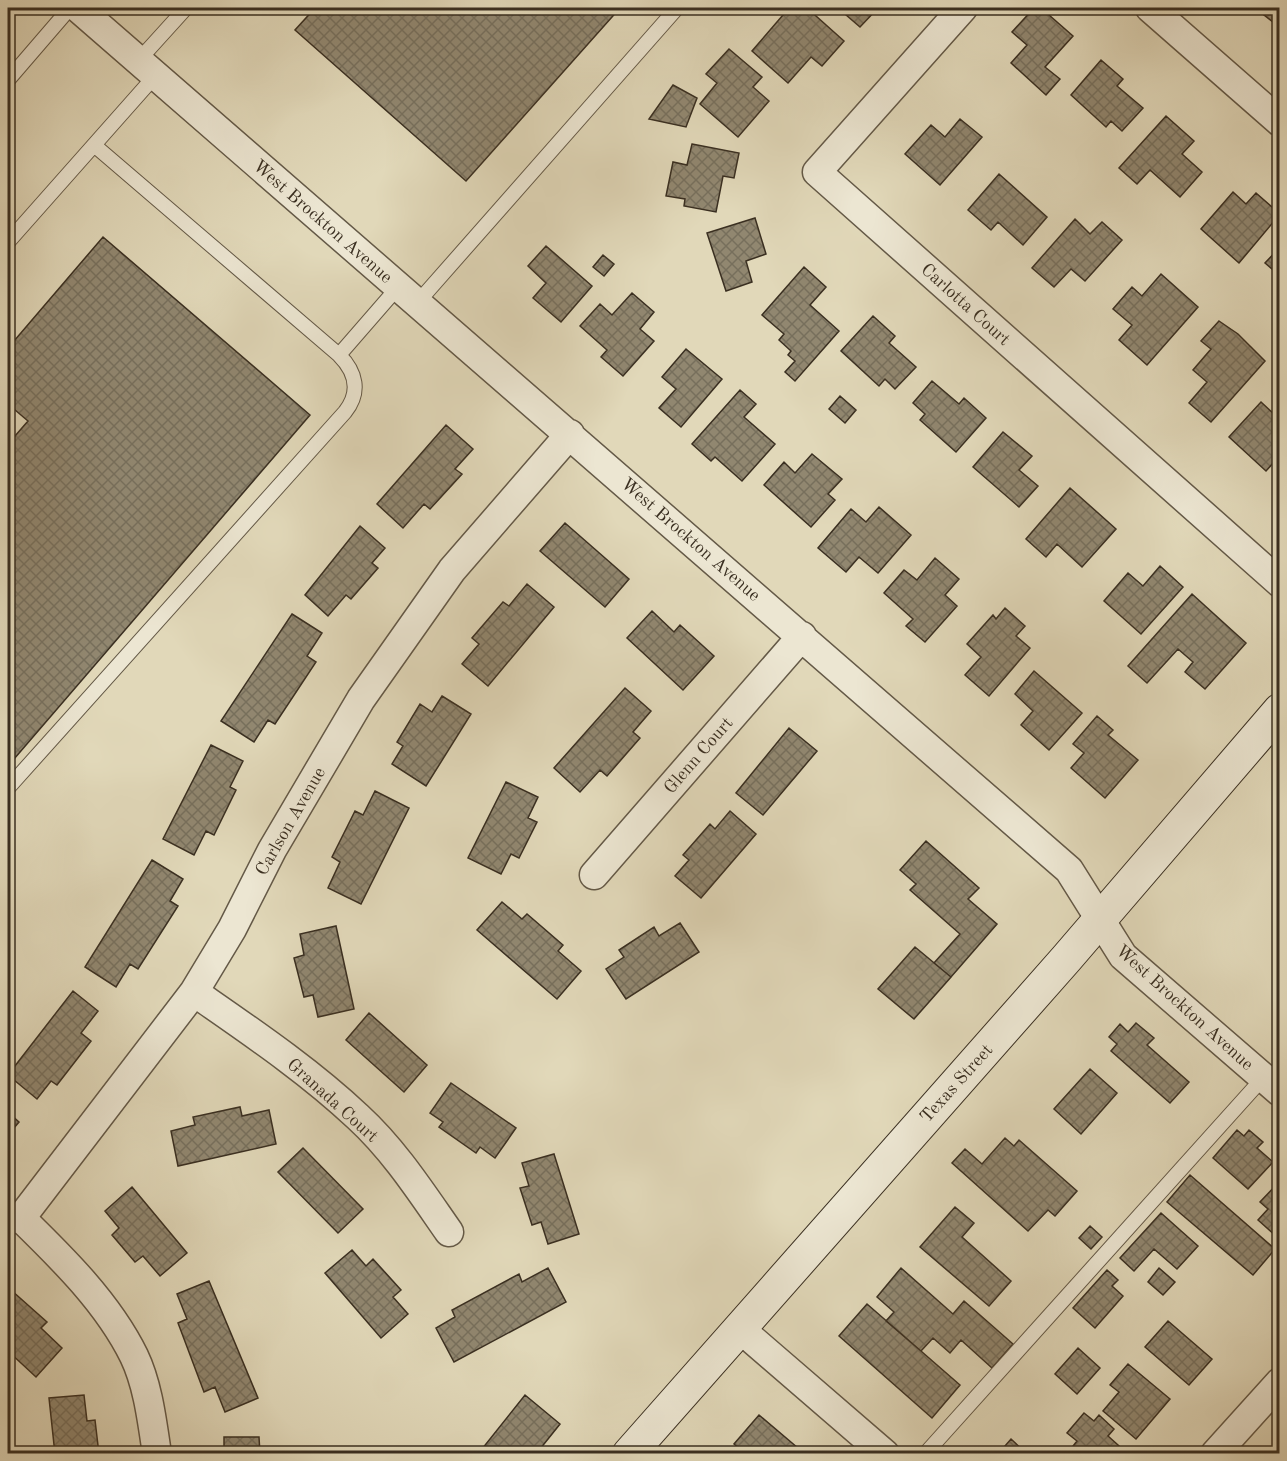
<svg xmlns="http://www.w3.org/2000/svg" width="1287" height="1461" font-family="'Old Standard TT',serif">
  <style>
    .building { fill: url(#building-cross-hatch); stroke: #3a2f21; stroke-width: 1.5 }
    .lines { fill: none; stroke-linecap: round; stroke-linejoin: round }
    .lane-casing { stroke: #645947; stroke-width: 16 }
    .street-casing { stroke: #645947; stroke-width: 31 }
    .secondary-casing { stroke: #3a2f21; stroke-width: 35 }
    .lane { stroke: #ece6d2; stroke-width: 14 }
    .street { stroke: #ece6d2; stroke-width: 28 }
    .secondary { stroke: #ece6d2; stroke-width: 33 }
    .labels { text-anchor: middle; stroke-width: 6; stroke-linejoin: round; paint-order: stroke }
    .street-label { font-size: 18px; fill: #3a2f21; stroke: #ece6d2 }
  </style>
  <defs>
    <pattern id="building-cross-hatch" width="8" height="8" patternUnits="userSpaceOnUse" patternTransform="scale(1.5)"><rect width="8" height="8" fill="#918770"/><path d="M0 0l8 8M0 8l8-8" fill="none" stroke="#776f5c"/></pattern>
  </defs>
  <rect width="100%" height="100%" fill="#e1d8b9"/>
  <filter id="stains"><feTurbulence type="fractalNoise" baseFrequency=".00333" numOctaves="4"/><feColorMatrix values="0 0 0 0 .2 0 0 0 0 .09 0 0 0 0 .02 0 0 0 .5 -.17"/></filter>
  <radialGradient id="worn" r=".72"><stop offset=".6" stop-color="#630" stop-opacity="0"/><stop offset="1" stop-color="#630" stop-opacity=".3"/></radialGradient>
  <!-- building -->
  <path class="building" d="M315,8H620L466,181L295,30Z
    M789,8H807L844,41L822,66L811,57L788,83L752,51Z
    M838,8H878L860,27Z
    M1034,8H1041L1073,36L1045,67L1060,79L1046,95L1011,63L1027,45L1012,32Z
    M1255,8H1280V24L1278,26Z
    M729,49L762,77L753,87L769,101L738,137L700,104L717,83L706,74Z
    M1101,60L1123,79L1117,86L1143,108L1122,131L1111,121L1106,127L1071,95Z
    M673,85L697,98L686,127L649,119Z
    M1166,116L1194,141L1182,154L1202,172L1180,197L1150,170L1137,184L1119,168Z
    M960,119L982,137L940,185L905,154L931,125L945,137Z
    M692,144L739,153L734,178L723,176L716,212L684,206L685,199L666,196L673,162L687,165Z
    M999,174L1047,217L1023,245L998,222L991,230L968,210Z
    M1233,192L1246,204L1256,193L1280,214L1239,263L1201,229Z
    M755,218L766,254L746,261L752,282L726,291L707,233Z
    M1075,219L1090,234L1102,222L1122,240L1085,281L1071,269L1054,287L1032,268Z
    M103,237L310,415L8,766V444L28,421L8,404V348Z
    M546,246L592,286L561,322L533,298L546,283L528,266Z
    M1280,247V276L1265,263Z
    M603,255L614,264L604,276L593,267Z
    M804,267L826,287L810,305L839,331L795,381L785,372L795,361L788,355L791,351L779,340L784,334L762,315Z
    M1161,274L1198,307L1147,365L1119,340L1132,325L1113,309L1132,287L1142,296Z
    M632,293L654,312L640,329L654,341L623,376L601,357L607,350L580,326L600,304L612,315Z
    M873,316L895,336L889,343L916,367L895,389L885,379L879,386L841,351Z
    M1219,321L1238,334L1265,361L1211,422L1189,403L1207,382L1193,370L1211,349L1201,341Z
    M686,349L722,379L681,427L659,408L676,389L662,377Z
    M932,381L959,404L964,398L986,418L956,452L920,420L925,414L913,403Z
    M740,390L756,404L744,417L775,444L742,481L715,457L711,461L692,444Z
    M840,396L856,410L845,423L829,409Z
    M1261,402L1275,415L1280,409V467L1274,462L1266,471L1229,437Z
    M446,425L473,449L455,469L462,474L430,509L424,504L403,528L377,504Z
    M1003,432L1032,456L1019,470L1038,486L1019,507L973,467Z
    M812,454L842,479L828,494L835,500L811,527L764,485L784,462L795,473Z
    M1070,488L1116,529L1082,567L1057,544L1046,557L1026,539Z
    M879,507L911,535L878,573L859,557L846,572L818,548L851,509L866,522Z
    M565,523L629,579L605,607L540,551Z
    M360,526L385,548L372,563L378,568L351,599L346,595L328,616L305,595Z
    M935,558L959,579L945,595L957,606L925,642L906,626L913,619L884,593L904,570L917,580Z
    M1160,566L1183,587L1141,634L1104,601L1128,573L1143,586Z
    M527,584L554,607L488,686L462,664L479,644L472,638L503,602L509,606Z
    M1192,594L1246,643L1205,689L1185,672L1193,662L1178,649L1147,683L1128,666Z
    M1005,608L1025,626L1016,636L1030,648L989,696L965,675L981,657L967,644L993,615L996,619Z
    M652,611L674,632L680,625L714,656L683,690L627,638Z
    M292,614L322,633L307,656L316,662L275,724L268,720L254,742L221,721Z
    M1034,671L1082,713L1049,750L1021,725L1033,711L1015,694Z
    M625,688L651,711L633,732L640,738L607,776L600,770L580,792L554,768Z
    M442,696L471,714L426,786L392,764L403,746L397,742L420,704L432,712Z
    M1097,716L1113,730L1108,735L1138,760L1105,798L1071,768L1084,753L1073,744Z
    M789,728L817,751L763,815L736,793Z
    M211,745L243,761L230,787L236,790L214,835L206,831L194,855L163,839Z
    M506,782L538,797L528,818L537,822L519,858L511,854L501,874L468,858Z
    M375,791L409,808L361,904L328,888L340,862L332,857L355,811L363,815Z
    M730,811L756,834L701,898L675,876L689,860L683,855L710,824L715,829Z
    M926,841L979,888L968,899L997,924L951,977L934,963L960,934L910,890L916,884L900,870Z
    M152,860L183,879L170,901L178,906L138,969L130,964L116,987L85,967Z
    M502,902L522,919L527,914L563,945L558,951L581,971L557,999L477,930Z
    M680,923L699,952L626,999L606,969L624,957L619,950L654,927L659,936Z
    M336,926L354,1009L318,1017L313,995L304,997L294,958L304,955L300,934Z
    M915,947L951,977L914,1019L878,989Z
    M73,991L98,1011L81,1033L91,1041L57,1085L51,1081L37,1099L8,1075Z
    M369,1013L427,1065L404,1092L346,1040Z
    M1136,1023L1154,1038L1147,1045L1189,1082L1170,1103L1111,1051L1117,1044L1109,1037L1120,1024L1128,1032Z
    M1090,1069L1117,1093L1081,1134L1054,1109Z
    M451,1083L516,1128L495,1158L480,1147L476,1153L439,1127L443,1122L430,1113Z
    M240,1107L242,1116L269,1110L276,1144L178,1166L171,1131L195,1125L193,1117Z
    M8,1112L19,1122L8,1135Z
    M1237,1130L1244,1136L1249,1130L1263,1142L1257,1148L1273,1162L1248,1189L1213,1158Z
    M1005,1138L1014,1146L1019,1140L1077,1191L1055,1216L1048,1210L1028,1231L952,1163L965,1149L982,1164Z
    M303,1148L363,1209L338,1233L278,1172Z
    M554,1154L579,1234L548,1244L541,1222L532,1225L520,1188L529,1186L522,1163Z
    M1190,1175L1275,1249L1253,1275L1167,1202Z
    M1280,1181V1236L1278,1238L1258,1220L1268,1209L1260,1202Z
    M132,1187L187,1253L160,1276L143,1256L135,1262L112,1235L119,1228L105,1211Z
    M955,1207L974,1223L962,1237L1011,1281L989,1306L920,1247Z
    M1161,1213L1198,1246L1177,1269L1154,1249L1134,1271L1120,1258Z
    M1090,1226L1102,1237L1091,1249L1079,1238Z
    M352,1250L366,1266L373,1259L401,1290L393,1297L408,1314L381,1338L325,1273Z
    M548,1268L566,1302L454,1362L436,1328L455,1317L452,1310L519,1274L522,1282Z
    M901,1268L953,1314L964,1301L1013,1344L992,1368L961,1340L950,1353L933,1338L921,1351L886,1321L894,1312L877,1297Z
    M1159,1268L1175,1282L1163,1295L1148,1282Z
    M1107,1270L1118,1280L1112,1286L1123,1296L1095,1328L1073,1308Z
    M209,1281L258,1398L225,1412L215,1387L204,1392L178,1323L187,1319L177,1294Z
    M11,1290L47,1322L41,1328L62,1348L36,1377L8,1351V1293Z
    M867,1304L960,1385L932,1418L839,1336Z
    M1168,1321L1212,1359L1189,1385L1145,1347Z
    M1078,1348L1100,1368L1077,1394L1055,1374Z
    M1128,1364L1170,1399L1136,1439L1103,1411L1119,1392L1110,1385Z
    M84,1395L87,1421L95,1420L99,1454H55L49,1398Z
    M525,1395L560,1424L536,1454H478Z
    M1084,1413L1094,1421L1099,1415L1114,1429L1108,1436L1128,1454H1075L1070,1450L1077,1441L1067,1433Z
    M759,1415L798,1448L793,1454H746L734,1444Z
    M224,1437H259L260,1454H224Z
    M1011,1439L1027,1454H998Z"/>
  <g class="lines">
    <!-- lane casing -->
    <g class="lane-casing">
      <path id="lane" d="M138,61L186,8
        M8,80L70,8
        M8,242L155,76
        M418,302L677,8
        M339,355L399,286
        M8,788L345,412C361,392 356,372 339,355L94,145
        M8,1230L21,1218
        M925,1454L1263,1078"/>
    </g>
    <!-- street casing -->
    <g class="street-casing">
      <path id="street" d="M78,8L1069,870L1123,956L1280,1092
        M963,8L817,172L1280,583
        M1150,8L1280,122
        M594,875L802,636
        M194,992C250,1031 308,1070 358,1117C394,1150 421,1192 449,1232
        M739,1328L885,1454
        M157,1454C152,1421 148,1385 134,1356C108,1303 62,1258 21,1218L194,992L232,929L272,850L361,699L452,570L570,434
        M1215,1454L1280,1382"/>
    </g>
    <!-- secondary casing -->
    <g class="secondary-casing">
      <path id="secondary" d="M629,1454L1066,959L1280,710"/>
    </g>
    <!-- lane -->
    <use href="#lane" class="lane"/>
    <!-- street -->
    <use href="#street" class="street"/>
    <!-- secondary -->
    <use href="#secondary" class="secondary"/>
  </g>
  <g class="labels">
    <!-- street labels -->
    <g class="street-label">
      <text transform="translate(323 221) rotate(41)" y="6">West Brockton Avenue</text>
      <text transform="translate(966 304) rotate(42)" y="6">Carlotta Court</text>
      <text transform="translate(691 539) rotate(41)" y="6">West Brockton Avenue</text>
      <text transform="translate(698 755) rotate(-49)" y="6">Glenn Court</text>
      <text transform="translate(290 821) rotate(-60)" y="6">Carlson Avenue</text>
      <text transform="translate(1185 1007) rotate(42)" y="6">West Brockton Avenue</text>
      <text transform="translate(956 1083) rotate(-48)" y="6">Texas Street</text>
      <text transform="translate(333 1100) rotate(42)" y="6">Granada Court</text>
    </g>
  </g>
  <!-- margin -->
  <rect width="1287" height="1461" fill="none" stroke="#e1d8b9" stroke-width="30"/>
  <rect x="9" y="9" width="1269" height="1443" fill="none" stroke="#3a2f21" stroke-width="3"/>
  <rect x="15" y="15" width="1257" height="1431" fill="none" stroke="#3a2f21" stroke-width="1.5"/>
  <rect width="100%" height="100%" filter="url(#stains)"/>
  <rect width="100%" height="100%" fill="url(#worn)"/>
</svg>
